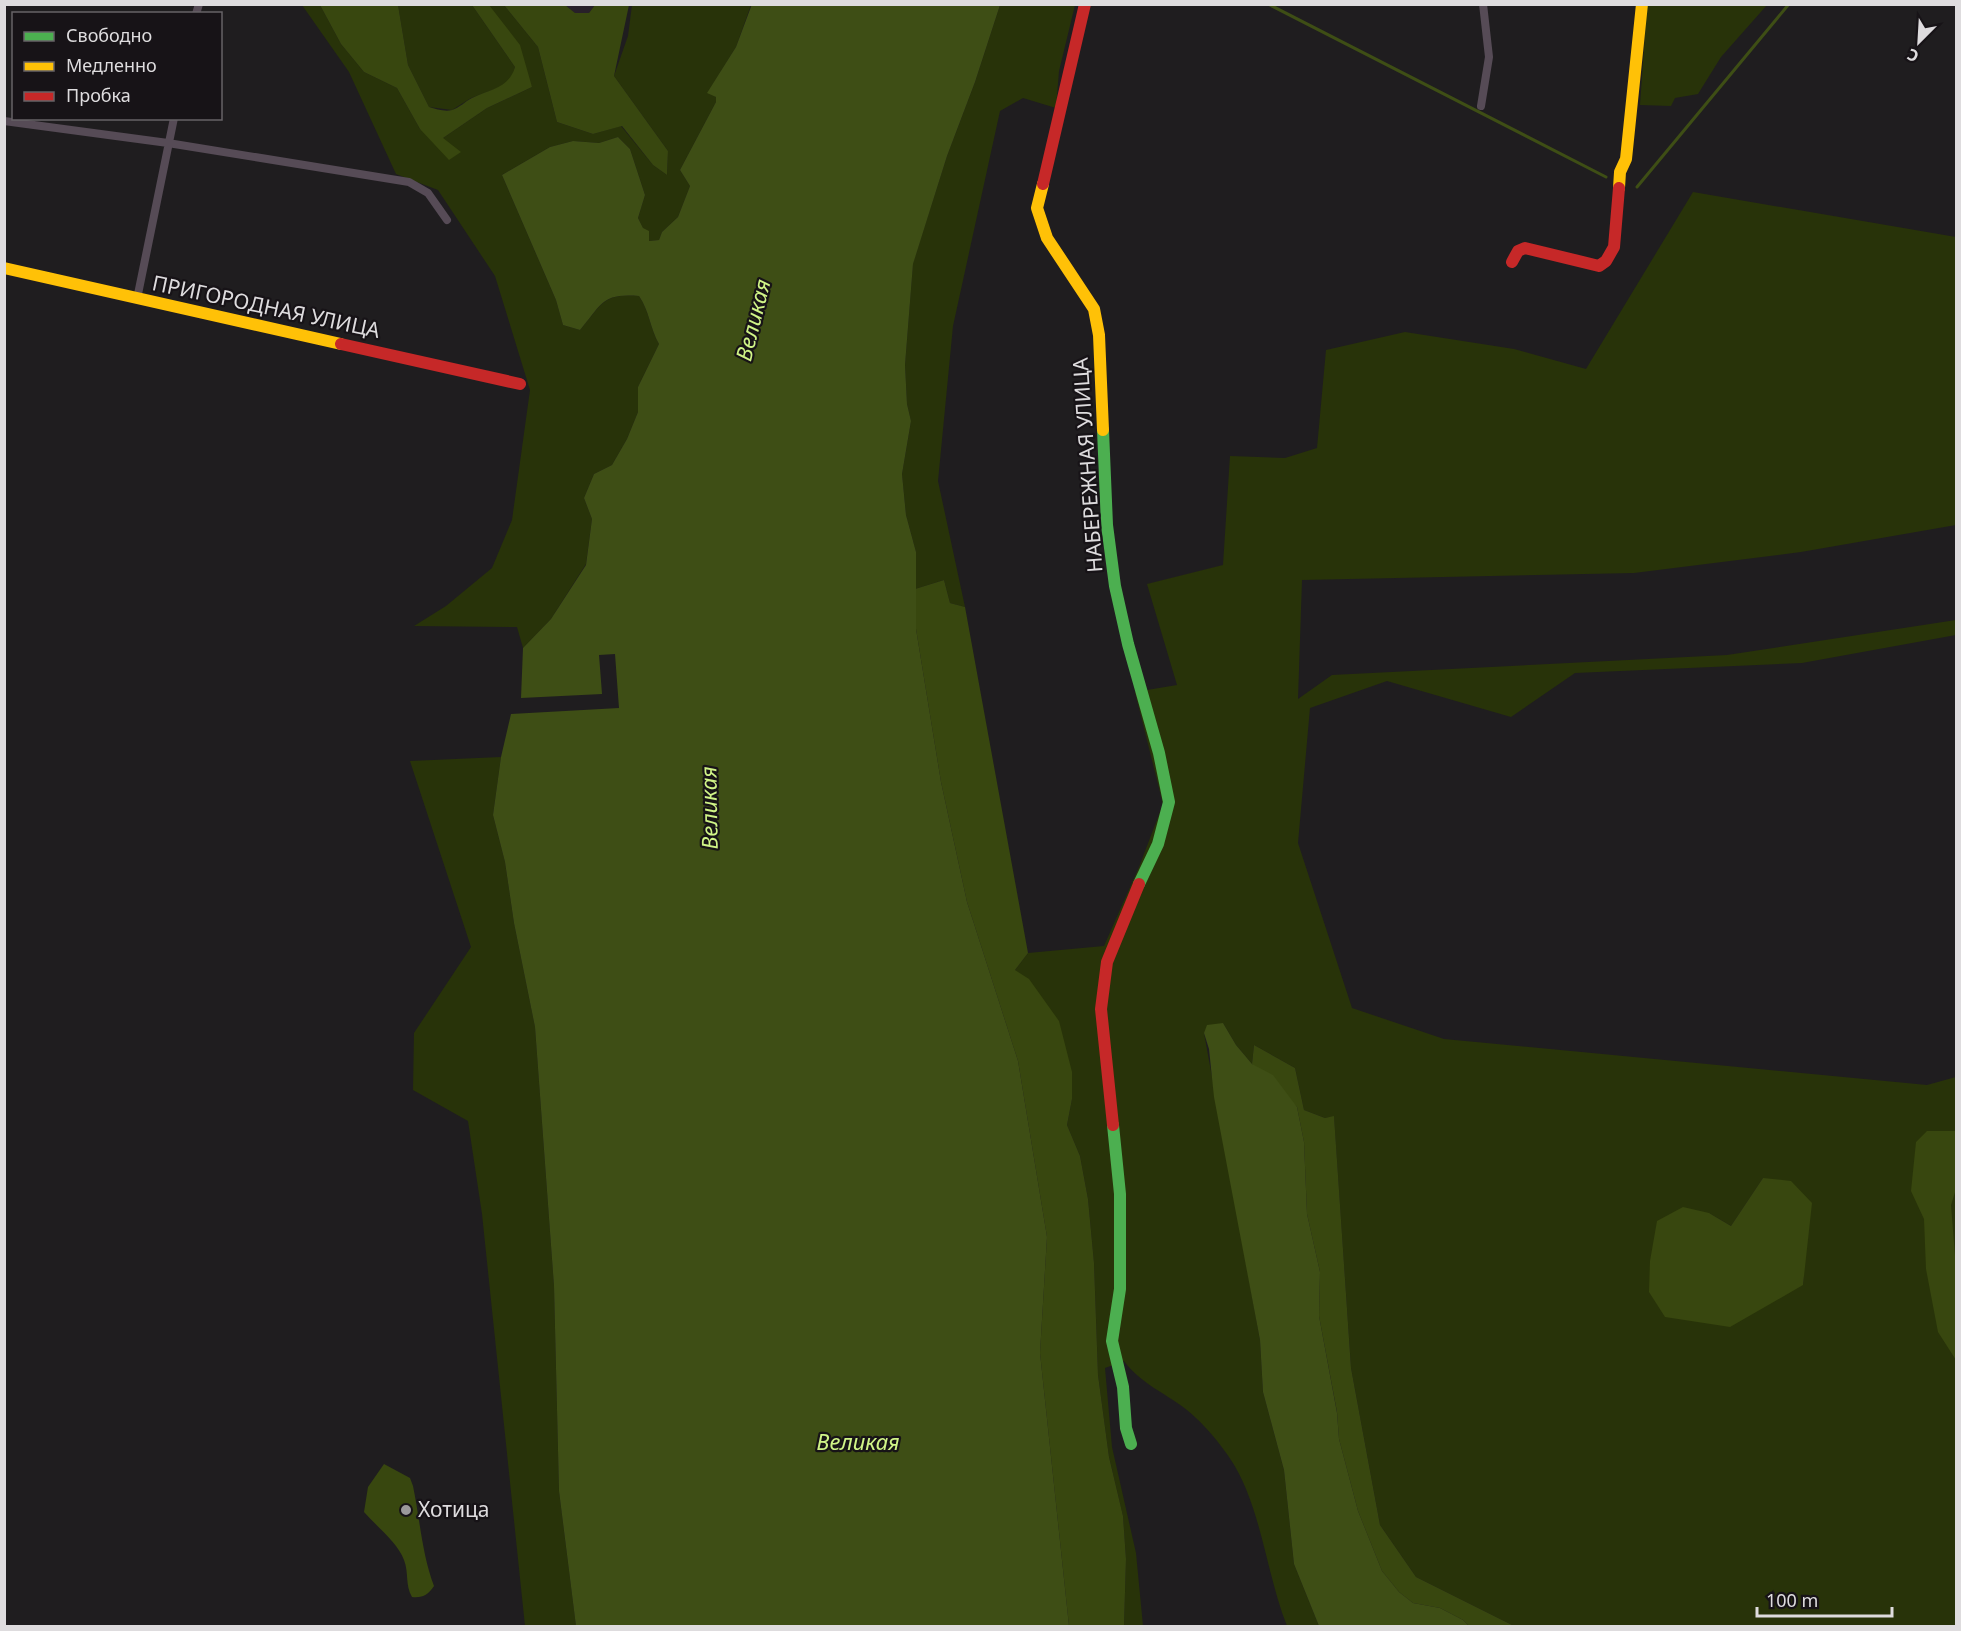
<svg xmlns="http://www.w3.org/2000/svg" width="1961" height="1631" font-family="'Noto Sans',sans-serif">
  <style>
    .built { fill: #282029 }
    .green { fill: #283309; fill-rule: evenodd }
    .forest { fill: #38470f }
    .water { fill: #3e4e15 }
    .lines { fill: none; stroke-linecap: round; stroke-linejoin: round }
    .stream { stroke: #3e4e15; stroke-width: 3 }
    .street { stroke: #564b56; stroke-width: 8 }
    .fast { stroke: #4caf50; stroke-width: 12 }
    .slow { stroke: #ffc107; stroke-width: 12 }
    .jam { stroke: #c62828; stroke-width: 12 }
    .poi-dot { fill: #9b999b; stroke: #171317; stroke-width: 2 }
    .labels { text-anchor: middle; stroke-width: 4.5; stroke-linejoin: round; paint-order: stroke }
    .street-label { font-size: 21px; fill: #dedcde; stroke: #171317 }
    .poi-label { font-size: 21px; fill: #dedcde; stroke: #171317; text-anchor: start }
    .water-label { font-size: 22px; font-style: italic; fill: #d0f487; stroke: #171317 }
  </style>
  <rect width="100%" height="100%" fill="#1f1d1f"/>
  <!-- built -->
  <path class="built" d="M565,5H595L589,13H575Z"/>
  <!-- green -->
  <path class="green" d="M302,5H320L341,44L364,72L397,88L420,129L443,138L487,108L532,87L489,5H504L538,47L557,122L593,134L621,126L653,165L667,175L668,151L614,76L628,36L632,5H751L736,47L708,92L716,97V102L680,170L690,186L678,217L662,232L659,240L649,241L638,218L645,195L630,149L618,137L599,143L573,141L550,147L502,175L556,300L563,325L580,330C602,304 603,293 639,296C649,310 650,328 659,344L638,387V412L627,439L612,465L594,474L584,498L592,519L586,564L551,619L523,648L517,627L414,626L446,606L492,568L512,520L530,390L495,276L438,190L396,174L349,72Z
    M398,5H472L515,67L512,78L503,86L471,98L452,110L429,107L408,65Z
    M1000,5H1075L1059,71L1056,108L1023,98L1000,111L953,326L938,481L965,607L950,603L944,580L915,589L916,552L906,515L902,474L911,421L907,404L905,365L913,263L947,156L975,82Z
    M1647,5H1767L1721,57L1698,94L1675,98L1671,106L1640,105Z
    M1693,192L1956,237V525L1801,552L1634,573L1302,580L1298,699L1332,675L1727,655L1956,620V635L1802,663L1575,673L1511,717L1387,681L1310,708L1298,843L1352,1008L1444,1039L1927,1085L1956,1077V1626H1514L1416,1577L1380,1525L1351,1368L1334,1117L1325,1118L1304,1110L1295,1068L1254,1045L1252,1064L1236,1045L1223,1023L1204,1033L1260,1340L1263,1392L1284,1470L1294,1564L1319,1626H1287C1266,1574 1261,1503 1229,1457C1220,1444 1208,1429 1196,1418C1174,1396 1143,1387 1124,1361L1105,1368L1112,1447L1136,1553L1143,1626H1124L1126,1559L1123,1516L1109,1457L1098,1375L1094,1263L1088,1199L1080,1156L1067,1125L1072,1099L1015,970L1028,953L1104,946L1139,867L1163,804L1135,692L1177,685L1147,584L1223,565L1230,456L1285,458L1317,448L1326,350L1405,332L1514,349L1586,369ZM1763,1178L1804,1274L1803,1285L1709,1213L1731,1226Z
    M501,757L493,815L505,862L514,923L535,1027L554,1286L559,1491L576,1626H525L482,1214L468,1121L413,1090L414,1033L471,947L410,761Z"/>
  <!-- forest -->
  <path class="forest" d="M320,5H398L408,65L429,107C436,109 445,112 452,110C459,108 466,101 472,98C491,89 509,88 515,67L472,5H489L520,45L532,87L487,108L443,138L461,152L449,160L420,129L397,88L364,72L341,44Z
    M504,5H565L575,13H589L595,5H629L614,76L668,151L667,175L653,165L622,126L593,134L557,122L538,47Z
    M944,580L950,603L965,607L1028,953L1015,970L1029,979L1059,1021L1072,1072V1099L1067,1125L1080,1156L1088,1199L1094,1263L1098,1375L1109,1457L1123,1516L1126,1559L1124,1626H1069L1040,1353L1047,1237L1018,1061L967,902L941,782L916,629L915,589Z
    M1254,1045L1295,1068L1304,1110L1325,1118L1334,1116L1351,1368L1380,1525L1416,1577L1514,1626H1469L1463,1620L1440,1608L1413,1603L1399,1592L1382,1571L1358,1511L1339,1439L1337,1412L1319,1316L1320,1272L1307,1214L1304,1142L1297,1107L1252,1064Z
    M1927,1131H1956V1189L1951,1205L1956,1268V1360L1938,1332L1926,1269L1924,1219L1911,1191L1916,1142Z
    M1763,1178L1791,1181L1812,1203L1803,1285L1730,1327L1665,1317L1649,1292L1650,1261L1657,1221L1683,1207L1709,1213L1731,1226Z
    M384,1464L410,1478L413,1486C420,1520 422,1554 434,1586C428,1595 423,1598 412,1597C405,1585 409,1573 404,1560C398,1543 376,1526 364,1512L368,1487Z"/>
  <!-- water -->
  <path class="water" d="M752,4L1000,5L975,82L947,156L913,264L905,365L907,404L911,421L902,474L906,515L916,552V629L941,782L967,902L1018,1061L1047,1237L1040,1353L1069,1626H576L559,1491L554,1286L535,1027L514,923L505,862L493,815L501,757L511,714L619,708L615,654L599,655L602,694L521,698L523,648L551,619L586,565L592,519L584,498L594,474L612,465L627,439L638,412V387L659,344C650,328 649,310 639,296C602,293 602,304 580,330L563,325L556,300L502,175L550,147L573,141L599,143L618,137L630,149L645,195L638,218L643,228L649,231V241L659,240L662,232L678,217L690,186L680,170L716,102V97L707,93L736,47Z
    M1223,1023L1236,1045L1252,1064L1273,1075L1297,1107L1304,1142L1307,1214L1320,1272L1319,1316L1337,1413L1339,1439L1358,1511L1382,1571L1399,1592L1413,1603L1440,1608L1463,1620L1469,1626H1319L1294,1564L1284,1470L1263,1392L1260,1340L1214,1097L1209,1049L1204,1033L1207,1025Z"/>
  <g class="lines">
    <!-- stream -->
    <path class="stream" d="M1268,4L1606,177
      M1637,187L1789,4"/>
    <!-- street -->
    <path class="street" d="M196,14L199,4
      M1481,106L1489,57L1483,4
      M4,121L168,143L409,182L428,193L447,220
      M137,299L174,118"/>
    <!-- fast -->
    <path class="fast" d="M1103,430L1107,525L1115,586L1128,644L1159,753L1169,802L1158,844L1139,884
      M1113,1125L1120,1194V1289L1112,1341L1123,1387L1126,1428L1131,1444"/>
    <!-- slow -->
    <path class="slow" d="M1043,184L1037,208L1047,238L1094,309L1099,335L1103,430
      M1619,188L1620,172L1626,159L1642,4
      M4,268L341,344"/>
    <!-- jam -->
    <path class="jam" d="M1043,184L1085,4
      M1512,262L1518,251L1525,248L1599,266L1606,261L1614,247L1619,188
      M341,344L520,384
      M1113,1125L1101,1009L1107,962L1139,884"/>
  </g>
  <!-- markers -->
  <circle class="poi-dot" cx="406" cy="1510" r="6"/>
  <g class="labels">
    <!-- street labels -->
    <g class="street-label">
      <text transform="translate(266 307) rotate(12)" y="7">ПРИГОРОДНАЯ УЛИЦА</text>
      <text transform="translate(1088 465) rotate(-94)" y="7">НАБЕРЕЖНАЯ УЛИЦА</text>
    </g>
    <!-- poi labels -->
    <g class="poi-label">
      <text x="418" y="1517">Хотица</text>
    </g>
    <!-- water labels -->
    <g class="water-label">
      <text transform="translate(753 320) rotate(-76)" y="8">Великая</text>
      <text transform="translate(709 808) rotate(-91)" y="8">Великая</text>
      <text x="858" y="1450">Великая</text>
    </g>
  </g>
  <!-- border -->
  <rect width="1961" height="1631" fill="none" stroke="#dedcde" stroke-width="12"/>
  <!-- legend -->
  <rect x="12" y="12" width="210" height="108" fill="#171317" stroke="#676367" stroke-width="1.5"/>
  <rect x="24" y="32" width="30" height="9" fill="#4caf50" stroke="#676367" stroke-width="1.5"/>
  <text x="66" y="42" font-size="18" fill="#dedcde">Свободно</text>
  <rect x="24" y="62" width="30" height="9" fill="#ffc107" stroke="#676367" stroke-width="1.5"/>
  <text x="66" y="72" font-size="18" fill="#dedcde">Медленно</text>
  <rect x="24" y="92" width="30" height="9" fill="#c62828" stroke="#676367" stroke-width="1.5"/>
  <text x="66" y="102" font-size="18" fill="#dedcde">Пробка</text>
  <!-- north arrow -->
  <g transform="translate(1919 42) rotate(204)" stroke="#171317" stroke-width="4.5" paint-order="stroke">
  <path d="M0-4.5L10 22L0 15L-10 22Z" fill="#dedcde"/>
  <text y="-9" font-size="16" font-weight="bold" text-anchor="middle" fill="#dedcde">С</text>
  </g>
  <!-- scale -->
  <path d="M1757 1607v9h135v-9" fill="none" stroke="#dedcde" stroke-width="3"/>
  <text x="1766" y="1607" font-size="18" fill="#dedcde" stroke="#171317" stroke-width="4.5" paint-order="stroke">100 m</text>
</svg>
